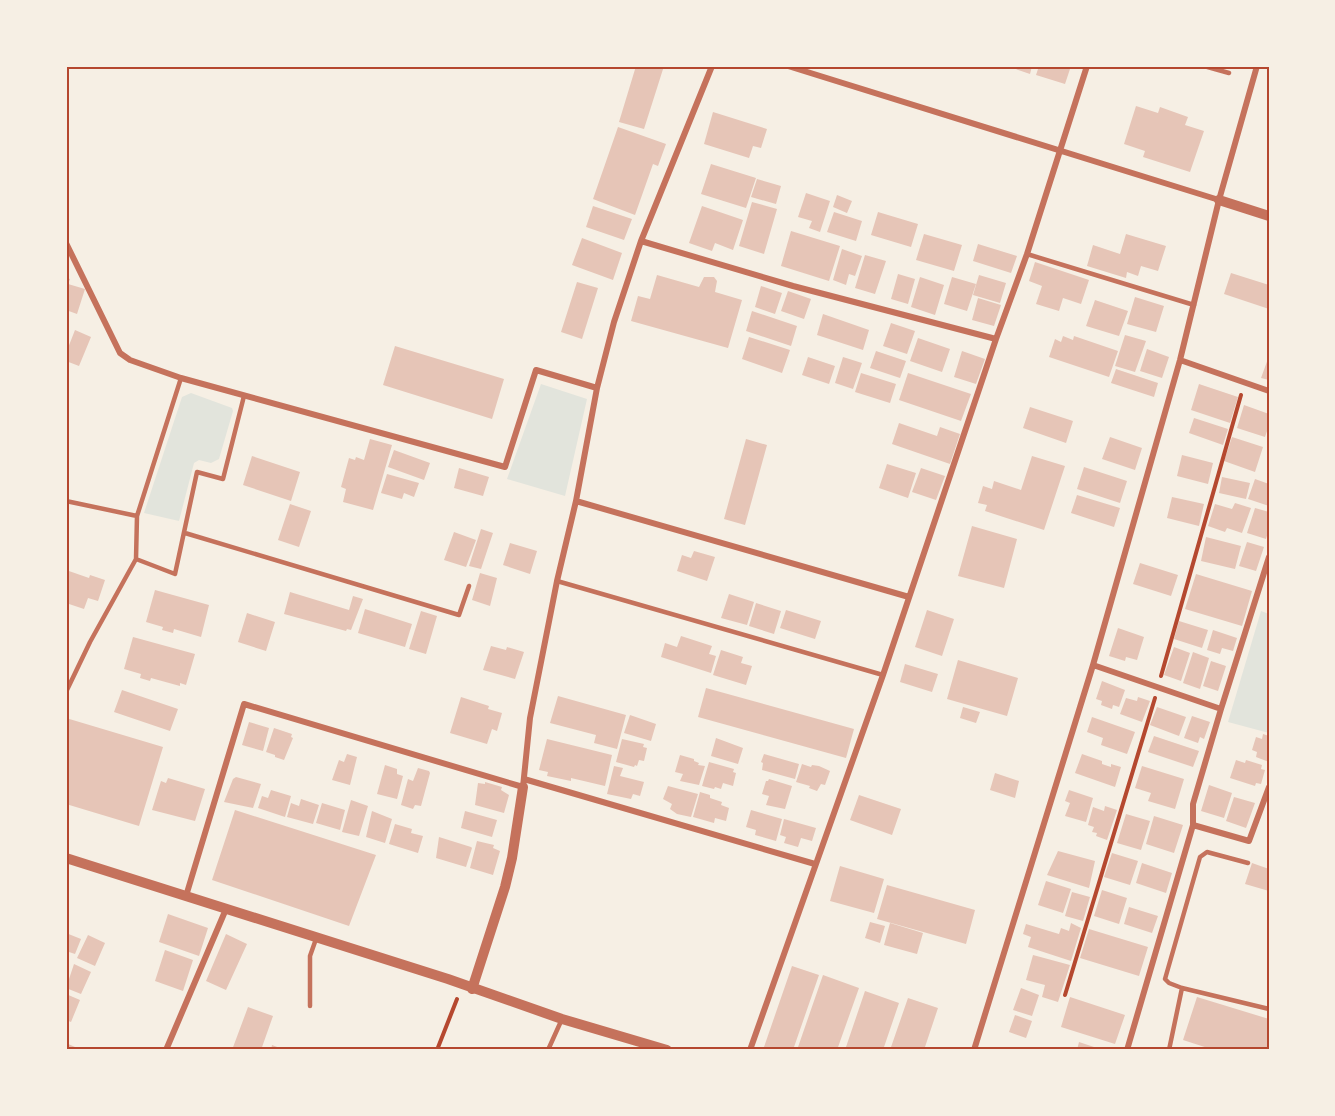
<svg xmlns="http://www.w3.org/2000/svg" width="1335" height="1116" font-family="'Alegreya Sans',sans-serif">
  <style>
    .green { fill: #e2e4dc }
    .building { fill: #e6c5b7 }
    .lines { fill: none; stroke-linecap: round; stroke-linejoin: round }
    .path { stroke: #b5482f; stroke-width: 4 }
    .service { stroke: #c5725c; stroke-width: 4.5 }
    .minor { stroke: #c5725c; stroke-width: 6 }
    .tertiary { stroke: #c5725c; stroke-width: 10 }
    .neatline { fill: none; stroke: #b5482f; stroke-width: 2 }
  </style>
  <rect width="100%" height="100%" fill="#f6efe4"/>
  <!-- green -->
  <path class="green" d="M541,384L587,399L565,496L507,479Z
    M191,393L232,408L233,411L219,459L211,463L199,460L194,463L179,521L144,513L182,397Z
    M1261,611L1269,614V733L1228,722Z"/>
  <!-- building -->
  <path class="building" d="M636,66H664L644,129L619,122Z
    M1007,66H1032L1030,74Z
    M1039,66H1071L1065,84L1036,75Z
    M1136,106L1158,113L1160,107L1188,117L1185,125L1204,131L1190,172L1143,157L1145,151L1124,144Z
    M713,112L767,129L761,148L753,146L749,158L704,144Z
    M618,127L666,144L658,166L653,164L635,215L593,199Z
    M711,164L756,178L746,208L701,194Z
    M757,179L781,186L776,204L751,197Z
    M806,193L830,201L820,232L809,228L812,221L798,217Z
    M837,195L852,201L847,213L833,207Z
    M752,202L777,209L764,254L739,246Z
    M593,206L632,219L624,240L586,227Z
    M702,206L743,220L733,250L715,243L712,251L689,243Z
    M834,212L862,221L856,241L827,232Z
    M878,212L918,224L911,247L871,235Z
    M791,231L840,246L829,281L781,266Z
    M924,234L962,245L954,271L916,260Z
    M1126,234L1166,246L1158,271L1141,266L1138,276L1127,272L1126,278L1087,266L1093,245L1120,254Z
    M582,238L622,253L613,280L572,265Z
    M978,244L1017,256L1011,273L973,261Z
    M842,249L862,256L855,276L849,274L846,285L833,280Z
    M865,255L886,261L875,294L855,288Z
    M1035,262L1089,280L1081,304L1063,298L1059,311L1036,304L1042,286L1029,281Z
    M1231,273L1269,285V309L1224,294Z
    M898,274L915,279L908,304L891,299Z
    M657,275L699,287L704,277H714L717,281L715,292L742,300L728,348L631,321L638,296L650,299Z
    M979,275L1006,283L1000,303L973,295Z
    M920,277L944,285L935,315L911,307Z
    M952,277L976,284L967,311L944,304Z
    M66,278L70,279L68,284L85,289L77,314L66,310Z
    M577,282L598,288L582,339L561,332Z
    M761,286L782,293L775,314L755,307Z
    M788,291L811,299L804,319L781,311Z
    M1135,297L1164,306L1156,332L1127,324Z
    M978,298L1001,305L994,326L972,320Z
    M1095,300L1128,311L1119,336L1086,326Z
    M752,311L797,326L791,346L746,331Z
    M823,314L869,330L863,350L817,335Z
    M891,323L915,331L907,354L883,346Z
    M75,330L91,337L79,366L66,361V353Z
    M1125,335L1146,341L1135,372L1115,366Z
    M1063,336L1073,340L1074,336L1118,351L1109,377L1049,357L1055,339L1061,342Z
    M749,337L790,350L782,373L742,359Z
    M918,338L950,349L942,372L910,361Z
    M395,346L504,379L492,419L383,385Z
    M1147,349L1169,357L1162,378L1140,371Z
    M876,351L906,361L900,378L870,368Z
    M962,351L985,359L976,384L954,377Z
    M1269,356V380L1261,378Z
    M808,357L835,366L829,384L802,375Z
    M843,357L862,363L853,389L835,383Z
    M1116,369L1158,383L1154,397L1111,383Z
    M861,373L896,384L890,403L855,392Z
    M908,373L971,394L961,421L899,400Z
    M1199,384L1238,397L1230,423L1191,410Z
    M1244,405L1269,414V425L1265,437L1237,428Z
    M1030,407L1073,421L1066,443L1023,428Z
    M1194,418L1228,429L1223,445L1189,433Z
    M899,423L937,436L940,427L960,434L950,464L892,444Z
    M1110,437L1142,448L1135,470L1102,459Z
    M1232,437L1263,447L1255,472L1224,461Z
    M370,439L392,445L373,510L343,502L346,489L341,487L349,458L355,460L356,457L364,460Z
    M746,439L767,445L745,525L724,519Z
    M394,450L430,463L424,480L388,467Z
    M1182,455L1213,463L1208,484L1177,476Z
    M252,456L300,472L291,501L243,485Z
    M1032,456L1065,466L1044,530L985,511L987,505L978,503L983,486L992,489L994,481L1021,490Z
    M887,464L916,473L908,498L879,488Z
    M1084,467L1127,481L1120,503L1077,489Z
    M459,468L489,477L483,496L454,488Z
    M921,468L945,476L936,500L912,492Z
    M387,474L419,483L414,497L404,493L402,499L381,493Z
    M1222,477L1250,483L1246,499L1219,493Z
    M1255,479L1269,484V506L1248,499Z
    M1077,495L1120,508L1114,527L1071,513Z
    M1172,497L1204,504L1199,526L1167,518Z
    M1235,503L1251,508L1242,533L1227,528L1225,532L1208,526L1215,504L1232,509Z
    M290,504L311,511L299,547L278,540Z
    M1255,508L1269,512V529L1266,539L1247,533Z
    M972,526L1017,539L1004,588L958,576Z
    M481,529L493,533L481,569L469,566Z
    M454,532L476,540L466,567L444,560Z
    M1206,537L1241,546L1235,569L1201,561Z
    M1247,542L1264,547L1256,571L1239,566Z
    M510,543L537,551L530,574L503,565Z
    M694,551L715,557L707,581L677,571L682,555L691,558Z
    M1140,563L1178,575L1171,596L1133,584Z
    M66,570L89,578L90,575L105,580L98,601L88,598L84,609L66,603Z
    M480,573L497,578L490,606L472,600Z
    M1196,574L1252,591L1242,626L1185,609Z
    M155,590L209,605L201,637L174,629L173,633L162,630L163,627L146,622Z
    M290,592L349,610L353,596L363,599L351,630L347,629L346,631L284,614Z
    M729,594L754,602L747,625L721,618Z
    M756,603L781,611L774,634L749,626Z
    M365,609L412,624L405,647L358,633Z
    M786,610L821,621L815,639L780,628Z
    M927,610L954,619L942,656L915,647Z
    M421,611L437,616L426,654L409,649Z
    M247,613L275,622L266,651L238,642Z
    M1179,621L1208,630L1202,648L1174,639Z
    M1118,628L1144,637L1137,660L1126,657L1125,661L1109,656Z
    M1213,630L1237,638L1233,651L1222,648L1220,654L1207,650Z
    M681,636L712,646L709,654L716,656L711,673L661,657L665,643L677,647Z
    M133,637L195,654L186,685L180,683V686L151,678L150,681L140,678L141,674L124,669Z
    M491,646L506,650L507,647L524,652L515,679L483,670Z
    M1174,647L1190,653L1181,681L1164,675Z
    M721,650L743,657L741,663L752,666L746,685L713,675Z
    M1193,652L1209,658L1200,689L1183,683Z
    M958,660L1018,678L1007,716L947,699Z
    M1211,661L1226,666L1218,691L1203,686Z
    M905,664L938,674L932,692L900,682Z
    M1102,681L1125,690L1119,707L1113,705L1112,709L1101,705L1102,701L1096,699Z
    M706,688L854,729L846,758L698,717Z
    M122,690L178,709L170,731L114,712Z
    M558,696L626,715L617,749L594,743L596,735L550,723Z
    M461,697L489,706L488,709L502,713L497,731L492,729L487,744L450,733Z
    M1138,697L1150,701L1142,722L1120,714L1126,698L1137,701Z
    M963,707L980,712L976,723L960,718Z
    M1157,707L1186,717L1179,736L1150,725Z
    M630,715L656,724L651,741L624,733Z
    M1192,716L1210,722L1204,739L1200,737L1198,743L1184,738Z
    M1092,717L1135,732L1127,754L1101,745L1103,738L1087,732Z
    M66,718L163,747L139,826L66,804Z
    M249,722L269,728L263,751L242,745Z
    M274,728L292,734L291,737L293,738L284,760L275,757V755L266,752Z
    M1263,734L1269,736V762L1256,757L1257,752L1252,750L1256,737L1262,739Z
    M1154,736L1199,751L1193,767L1148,752Z
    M716,738L743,748L738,764L711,756Z
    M547,739L612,755L605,786L571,778V781L547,776L548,772L539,770Z
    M622,739L644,744L643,747L647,748L644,761L639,760L637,766L635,765L634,767L616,762Z
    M347,754L357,757L350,785L332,780L339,760L344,762Z
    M764,754L799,764L795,779L762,770L763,763L761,762Z
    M1082,754L1102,761V764L1111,767V764L1121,767L1115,787L1075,773Z
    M680,755L694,759V761L699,763L698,765L705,766L699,785L680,781L683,774L675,772Z
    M1236,760L1245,763L1246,760L1262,765L1261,769L1265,770L1261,784L1256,783L1255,786L1230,778Z
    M709,762L734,769L733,772L736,773L733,786L723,783L721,789L715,787L714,789L702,786Z
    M802,764L811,767L812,765L819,766L830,771L825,785L821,784L817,791L809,788L810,786L796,782Z
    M385,765L397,769V774L403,776L397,799L377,794Z
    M614,766L623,768L620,776L644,782L640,796L633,794L631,799L607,794Z
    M1142,766L1184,779L1175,809L1148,801L1151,793L1135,788Z
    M418,768L429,771L430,773L421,806L415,805L413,809L401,805L408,779L413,781Z
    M995,773L1019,781L1015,798L990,790Z
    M236,777L261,784L253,808L224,802L233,779Z
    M168,778L205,789L195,821L152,810L161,781L166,783Z
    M769,779L792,786L785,809L766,805L769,796L762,794L766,781H768Z
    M485,782L502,787L501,790L509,795L504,813L475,805L478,783L485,784Z
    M1209,785L1232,793L1224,818L1201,811Z
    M668,786L698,794L691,817L677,814L670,809L672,804L663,799Z
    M271,790L291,796L285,817L258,808L262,796L268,798Z
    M1069,790L1093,798L1086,822L1065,816L1070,803L1065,801Z
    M700,792L710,795V798L722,802L721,805L729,808L726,821L715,818L714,823L693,817Z
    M859,795L901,809L892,835L850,820Z
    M1234,797L1255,803L1246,828L1226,821Z
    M301,799L319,805L313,824L287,817L291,803L299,806Z
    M351,800L368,806L359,836L342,832Z
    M322,803L345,810L340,830L316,823Z
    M1105,806L1117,810L1107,840L1096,836L1097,833L1092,832L1094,827L1088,825L1093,807L1104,811Z
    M235,810L376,855L349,926L212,880Z
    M751,810L782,819L776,841L755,835L756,830L746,827Z
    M372,811L392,819L385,843L366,837Z
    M465,811L497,820L492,837L461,828Z
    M1126,814L1150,821L1141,850L1117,843Z
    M1154,816L1183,825L1174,853L1146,844Z
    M784,819L816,828L812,841L801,838L798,847L784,843L786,837L780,835Z
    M395,824L412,829L411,833L423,836L418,853L389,844Z
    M439,837L471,847L472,848L466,867L436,858Z
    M477,841L494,845L493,848L500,851L493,875L470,868Z
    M1058,851L1095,861L1089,888L1047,875Z
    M1112,853L1138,861L1130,885L1104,877Z
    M1142,863L1172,873L1166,893L1136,883Z
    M1252,863L1269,869V891L1245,884Z
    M840,866L884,879L874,913L830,901Z
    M1046,881L1071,889L1063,913L1038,905Z
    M887,885L975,910L966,944L877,919Z
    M1102,890L1127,898L1119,924L1094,916Z
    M1072,892L1090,897L1083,921L1065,916Z
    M1129,907L1158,916L1152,933L1124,924Z
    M168,914L208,928L199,956L159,942Z
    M870,922L885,926L880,943L865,938Z
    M890,923L923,933L917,954L884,945Z
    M1071,923L1081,928L1071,961L1028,947L1031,937L1023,934L1026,924L1059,934L1061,928L1069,931Z
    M1089,929L1148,947L1139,976L1080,958Z
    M66,933L81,939L75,954L66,951Z
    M226,934L247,944L226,990L206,981Z
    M88,935L105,943L95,966L77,958Z
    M165,950L193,960L183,991L155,981Z
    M1033,955L1070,965L1058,1002L1042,997L1045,985L1026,980Z
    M74,964L91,972L81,994L66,988Z
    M792,966L819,975L793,1050H772L764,1047Z
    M823,975L859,988L837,1050H797Z
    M1021,988L1039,995L1032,1016L1013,1010Z
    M865,991L899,1003L883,1050H845Z
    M66,994L80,1000L71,1022L66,1020Z
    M1070,997L1125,1015L1115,1044L1061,1027Z
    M1197,997L1269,1019V1050H1214L1183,1040Z
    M908,998L938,1008L924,1050H890Z
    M248,1007L273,1016L261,1050H232Z
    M1015,1015L1032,1021L1026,1038L1009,1032Z
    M1079,1042L1103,1050H1077Z
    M66,1043L75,1047L73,1050H66Z
    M272,1045L285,1050H271Z"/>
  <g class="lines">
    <!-- path -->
    <path class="path" d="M1161,676L1241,395
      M1065,995L1155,698
      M437,1050L457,999"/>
    <!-- service -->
    <path class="service" d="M1204,66L1229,73
      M1027,254L1194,305
      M66,501L137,516
      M185,533L459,615L469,586
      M136,559L175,574L197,472L223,479L244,396
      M557,581L883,675
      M66,692L90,642L136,559L137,516L181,378
      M1248,863L1207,852L1200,857L1165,979L1169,983L1182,988L1269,1009
      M310,1006V956L316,939
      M548,1050L562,1019
      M1169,1050L1182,988"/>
    <!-- minor -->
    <path class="minor" d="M788,66L1219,200
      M641,241L793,286L996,339
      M66,243L120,353L130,360L181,378L505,467L536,370L597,388
      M1180,360L1269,391
      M576,501L909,597
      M1093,665L1221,709
      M524,779L815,864
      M1193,825L1249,841L1269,787
      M186,896L244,704L523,787L530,718L557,581L576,501L597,388L614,322L641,241L712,66
      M166,1050L226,909
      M750,1050L883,675L996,339L1027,254L1087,66
      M974,1050L1093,665L1180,360L1219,200L1257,66
      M1127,1050L1193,825V804L1221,709L1269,557"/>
    <!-- tertiary -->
    <path class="tertiary" d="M1219,200L1269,216
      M66,858L448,979L562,1019L667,1050
      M472,989L505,887L512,858L523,787"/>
  </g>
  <!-- border -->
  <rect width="1335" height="1116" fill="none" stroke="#f6efe4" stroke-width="135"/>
  <rect x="68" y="68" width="1200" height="980" class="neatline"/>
</svg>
